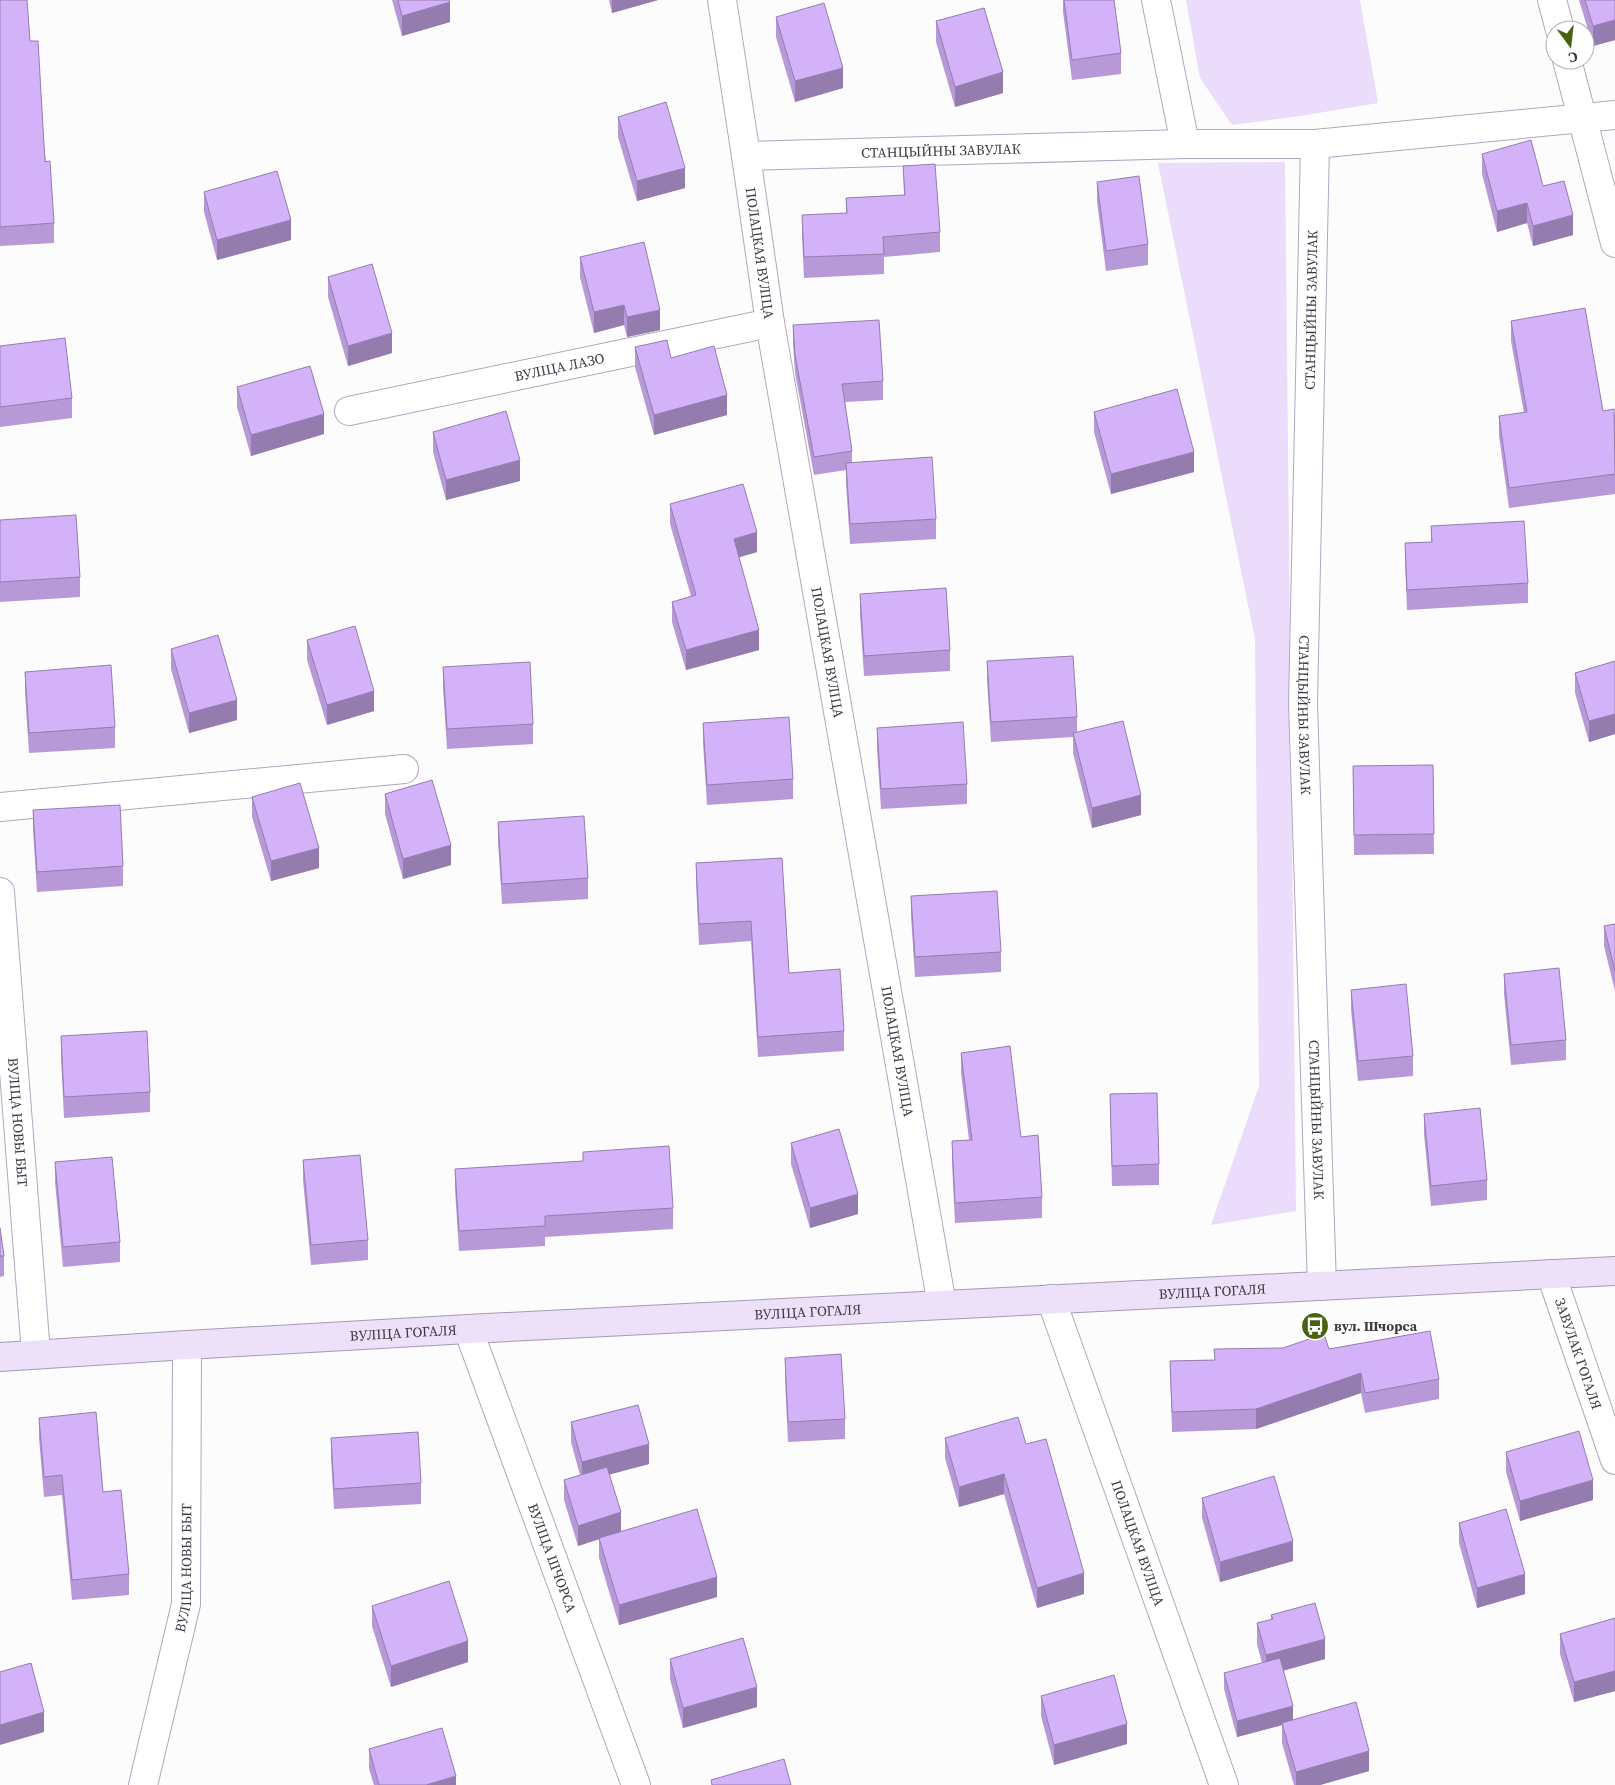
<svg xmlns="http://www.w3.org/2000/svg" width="1615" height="1785" font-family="'Source Serif 4',serif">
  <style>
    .green { fill: #eadcfa }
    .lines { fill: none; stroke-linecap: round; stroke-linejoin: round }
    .minor-casing { stroke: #b2a6c1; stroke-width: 30 }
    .major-casing { stroke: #a799b6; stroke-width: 30 }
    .minor { stroke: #fff; stroke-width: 28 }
    .major { stroke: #ece1f8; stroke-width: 28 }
    .wall { fill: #b699d6 }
    .shaded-wall { fill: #947dae }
    .building { fill: #d4b2f9; stroke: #947dae }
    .labels { text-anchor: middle; stroke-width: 4; stroke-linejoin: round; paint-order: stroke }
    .street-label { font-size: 14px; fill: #3e3944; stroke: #fff }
    .poi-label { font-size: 14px; font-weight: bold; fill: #3e3944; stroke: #fff; text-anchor: start }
  </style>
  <rect width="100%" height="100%" fill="#fcfcfc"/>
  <!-- green -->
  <path class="green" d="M1186,0H1360L1378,103L1300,116L1232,125L1200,78Z
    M1285,162L1296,1211L1211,1225L1259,1086L1255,639L1158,163Z"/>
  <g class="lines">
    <!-- minor casing -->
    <g class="minor-casing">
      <g id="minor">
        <path id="s1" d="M722,0L746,156L770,323L942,1305"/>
        <path d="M1156,0L1185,144"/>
        <path d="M1552,0L1560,30"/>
        <path d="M1567,60L1615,243"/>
        <path id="s2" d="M1315,144L1303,704L1322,1286"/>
        <path id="s3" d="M746,156L1185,144H1315L1615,115"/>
        <path id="s4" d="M349,411L770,323"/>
        <path d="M0,807L404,769"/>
        <path id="s5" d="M0,892L36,1354"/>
        <path id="s6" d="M1551,1274L1615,1460"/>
        <path id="s7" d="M1051,1299L1224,1785"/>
        <path id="s8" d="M468,1329L636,1785"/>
        <path id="s9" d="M143,1785L186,1604L187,1345"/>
      </g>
    </g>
    <!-- major casing -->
    <g class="major-casing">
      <g id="major">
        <path id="s10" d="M0,1357L187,1345L468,1329L1615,1271"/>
      </g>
    </g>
    <!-- minor -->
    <use href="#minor" class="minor"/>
    <!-- major -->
    <use href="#major" class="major"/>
  </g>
  <!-- wall -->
  <path class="wall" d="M0,0L30,41L54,223V243L0,246Z
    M392,0H449L450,22L402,36Z
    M609,0H658L612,13Z
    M1063,0H1114L1121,53V74L1072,80L1063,12Z
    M1579,0H1615V40L1593,46Z
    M776,17L843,88L795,102L776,37Z
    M936,21L1003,93L955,107L936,42Z
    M618,117L685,188L637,201L618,137Z
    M1482,154L1543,186L1573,235L1533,246L1527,223L1497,232L1482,174Z
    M903,166L940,232V252L884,257V274L804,278L802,236V215L846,213V198L904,195Z
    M1097,182L1148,244V265L1106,271L1097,202Z
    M204,192L291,240L217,260L204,212Z
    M580,257L660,330L627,337L624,325L594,333L580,277Z
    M328,277L392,353L348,366L328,297Z
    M1511,321L1603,411L1615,414V494L1509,508L1499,436V416L1524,413L1511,341Z
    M793,325L883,381V400L845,402L852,451V462L936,519V539L850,544L846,483V470L814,475L795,373L793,344Z
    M0,346L72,398V418L0,427Z
    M635,347L671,358L727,415L654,435L635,367Z
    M237,387L324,434L251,456L237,407Z
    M1094,412L1194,472L1111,494L1094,432Z
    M433,432L520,481L446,500L433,452Z
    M670,504L757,552L739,557L759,650L686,670L672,622V602L691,596L670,524Z
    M0,520L80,577V597L0,602Z
    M1431,526L1528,583V603L1407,610L1405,563V543L1431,542Z
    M860,594L950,650V671L864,676L860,614Z
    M307,640L374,711L327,725L307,660Z
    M171,649L237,720L189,733L171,669Z
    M987,661L1077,717V732L1141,815L1092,828L1073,753V737L991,742L987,681Z
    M1615,661V734L1589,742L1575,693V673Z
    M443,667L533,724V744L447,749L443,687Z
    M25,672L115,727V748L29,753L25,692Z
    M703,723L793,779V799L707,805L703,743Z
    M877,728L967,784V804L881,809L877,748Z
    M1433,765L1434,854L1354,855L1353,766Z
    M385,794L451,865L403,879L385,814Z
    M252,797L319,868L271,881L252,817Z
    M33,810L123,866V886L37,892L33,830Z
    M498,822L588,878V899L502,904L498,842Z
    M782,858L789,973L844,1031V1051L758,1057L751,941L699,945L696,883V863Z
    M911,896L1001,952V972L915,977L911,916Z
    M1615,924V991L1604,946V926Z
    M1504,974L1566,1040V1060L1511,1065L1504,994Z
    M1351,990L1413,1056V1076L1358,1081L1351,1010Z
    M61,1036L150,1092V1112L64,1118L61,1056Z
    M961,1053L1021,1137L1042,1197V1218L955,1223L952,1162V1141L969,1140L961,1073Z
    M1110,1094L1159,1164V1185L1112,1186Z
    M1424,1114L1487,1180V1200L1431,1206L1424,1134Z
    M791,1143L858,1214L810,1228L791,1164Z
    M583,1152L673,1208V1229L545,1237V1246L459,1251L455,1189V1169L583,1161Z
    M303,1160L368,1240V1260L311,1265L303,1180Z
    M55,1162L120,1242V1262L63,1267L55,1182Z
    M0,1228L4,1256V1276L0,1277Z
    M1329,1349L1439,1379V1399L1365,1413L1361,1393L1256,1429L1172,1432L1170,1361L1214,1360Z
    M785,1358L845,1419V1439L788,1442L785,1378Z
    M39,1418L103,1492L129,1574V1595L72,1600L62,1495L44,1497L39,1438Z
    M571,1422L649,1464L609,1474L621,1531L717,1597L619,1625L599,1558V1539L578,1546L564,1500V1480L580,1475L571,1442Z
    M331,1438L421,1483V1504L334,1509L331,1458Z
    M945,1438L1026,1444L1084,1594L1037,1608L1004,1494L959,1507L945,1458Z
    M1506,1452L1593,1500L1520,1521L1506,1472Z
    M1202,1498L1293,1561L1220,1582L1202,1518Z
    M1459,1523L1525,1594L1477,1608L1459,1543Z
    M372,1606L468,1662L391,1687L372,1626Z
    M1271,1615L1325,1659L1283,1671L1293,1720L1369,1771L1320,1785H1294L1282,1743V1725L1237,1737L1224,1689V1673L1262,1663L1257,1644V1623L1271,1620Z
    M1615,1618V1691L1574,1702L1560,1654V1634Z
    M670,1659L757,1707L683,1728L670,1679Z
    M1041,1696L1127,1744L1054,1765L1041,1716Z
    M369,1749L456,1785H374L369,1769Z"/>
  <!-- shaded-wall -->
  <path class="shaded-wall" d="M612,0H658L612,13Z
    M450,2V22L402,36V16Z
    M1615,20V40L1593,46V26Z
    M843,68V88L795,102V81Z
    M1003,72V93L955,107V87Z
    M685,168V188L637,201V181Z
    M1527,203V223L1497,232V211Z
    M1573,215V235L1533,246V226Z
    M291,220V240L217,260V240Z
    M624,305V325L594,333V312Z
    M660,310V330L627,337V317Z
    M392,333V353L348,366V346Z
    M727,395V415L654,435V415Z
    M324,414V434L251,456V435Z
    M1194,452V472L1111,494V474Z
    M520,460V481L446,500V480Z
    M757,532V552L734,559V539Z
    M759,630V650L686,670V650Z
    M374,691V711L327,725V705Z
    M237,700V720L189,733V713Z
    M1615,714V734L1589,742V721Z
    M1141,795V815L1092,828V808Z
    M451,845V865L403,879V859Z
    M319,848V868L271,881V861Z
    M858,1194V1214L810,1228V1208Z
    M1361,1373V1393L1256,1429V1409Z
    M649,1444V1464L582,1482V1462Z
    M1004,1474V1494L959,1507V1487Z
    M1593,1480V1500L1520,1521V1501Z
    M621,1512V1532L578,1546V1526Z
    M1293,1541V1561L1220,1582V1562Z
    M1084,1573V1594L1037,1608V1588Z
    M1525,1574V1594L1477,1608V1588Z
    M717,1577V1597L619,1625V1605Z
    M1325,1639V1659L1266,1675V1655Z
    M468,1641V1662L391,1687V1666Z
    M1615,1671V1691L1574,1702V1682Z
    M757,1687V1707L683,1728V1708Z
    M1293,1706V1722L1237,1737V1721Z
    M44,1712V1732L0,1745V1725Z
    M1127,1724V1744L1054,1765V1745Z
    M1369,1751V1771L1320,1785H1296V1772Z
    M456,1776V1785H426Z"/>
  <!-- building -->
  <path class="building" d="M0,0H27L30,41H38L45,162L50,161L54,223L0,227Z
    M398,0H449L450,2L402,16Z
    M1064,0H1114L1121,53L1072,60Z
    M1585,0H1615V20L1593,26Z
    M824,3L843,68L795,81L776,17Z
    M984,8L1003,72L955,87L936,21Z
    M666,102L685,168L637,181L618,117Z
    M1531,140L1543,186L1564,181L1573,215L1533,226L1527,203L1497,211L1482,154Z
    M935,164L940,232L883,237L884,254L804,257L802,215L847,213L846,198L905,195L903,166Z
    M277,171L291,220L217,240L204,192Z
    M1139,176L1148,244L1106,251L1097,182Z
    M644,242L660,310L627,317L624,305L594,312L580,257Z
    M372,264L392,333L348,346L328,277Z
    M1585,308L1603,411L1614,409L1615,474L1509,488L1499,416L1527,412L1511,321Z
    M879,320L883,381L842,384L852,451L814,457L795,355L793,325Z
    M65,338L72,398L0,407V346Z
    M667,340L671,358L714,346L727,395L654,415L635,347Z
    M310,366L324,414L251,435L237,387Z
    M1177,389L1194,452L1111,474L1094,412Z
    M506,411L520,460L446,480L433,432Z
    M932,457L936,519L850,524L846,463Z
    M743,484L757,532L734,539L759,630L686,650L672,602L696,595L670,504Z
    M76,515L80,577L0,582V520Z
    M1524,521L1528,583L1407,590L1405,543L1432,542L1431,526Z
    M946,588L950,650L864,656L860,594Z
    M355,626L374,691L327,705L307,640Z
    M218,635L237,700L189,713L171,649Z
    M1073,656L1077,717L991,722L987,661Z
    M1615,661V714L1589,721L1575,673Z
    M530,662L533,724L447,729L443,667Z
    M111,665L115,727L29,733L25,672Z
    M789,717L793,779L707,785L703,723Z
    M1123,721L1141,795L1092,808L1073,733Z
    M963,722L967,784L881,789L877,728Z
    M1433,765L1434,834L1354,835L1353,766Z
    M432,780L451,845L403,859L385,794Z
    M300,783L319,848L271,861L252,797Z
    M120,805L123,866L37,872L33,810Z
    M584,816L588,878L502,884L498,822Z
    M782,858L789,973L840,969L844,1031L758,1037L751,921L699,924L696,863Z
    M997,891L1001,952L915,957L911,896Z
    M1615,924V971L1604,926Z
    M1559,968L1566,1040L1511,1045L1504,974Z
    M1406,984L1413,1056L1358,1061L1351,990Z
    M147,1031L150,1092L64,1097L61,1036Z
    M1010,1046L1021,1137L1038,1135L1042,1197L955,1203L952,1141L972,1140L961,1053Z
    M1157,1093L1159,1164L1112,1166L1110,1094Z
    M1480,1108L1487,1180L1431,1186L1424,1114Z
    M839,1129L858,1194L810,1208L791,1143Z
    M669,1146L673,1208L545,1216V1226L459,1231L455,1169L583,1161V1152Z
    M360,1155L368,1240L311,1245L303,1160Z
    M112,1157L120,1242L63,1247L55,1162Z
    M0,1228L4,1256H0Z
    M1430,1331L1439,1379L1365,1393L1361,1373L1256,1409L1172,1412L1170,1361L1215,1360L1214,1349L1283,1348L1324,1334L1329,1349Z
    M841,1354L845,1419L788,1422L785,1358Z
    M638,1405L649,1444L582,1462L571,1422Z
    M96,1412L103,1492L121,1490L129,1574L72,1580L62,1475L44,1477L39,1418Z
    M1018,1417L1026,1444L1046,1439L1084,1573L1037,1588L1004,1474L959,1487L945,1438Z
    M1579,1431L1593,1480L1520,1501L1506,1452Z
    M418,1432L421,1483L334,1489L331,1438Z
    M607,1467L621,1512L578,1526L564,1480Z
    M1274,1476L1293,1541L1220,1562L1202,1498Z
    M697,1509L717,1577L619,1605L599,1538Z
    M1506,1509L1525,1574L1477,1588L1459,1523Z
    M449,1581L468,1641L391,1666L372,1606Z
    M1315,1603L1325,1639L1266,1655L1257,1623L1273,1619L1271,1615Z
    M1615,1618V1671L1574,1682L1560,1634Z
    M743,1638L757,1687L683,1708L670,1659Z
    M1280,1658L1293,1706L1237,1721L1224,1673Z
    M31,1663L44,1712L0,1725V1672Z
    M1114,1675L1127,1724L1054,1745L1041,1696Z
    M1356,1702L1369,1751L1296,1772L1282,1723Z
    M442,1728L456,1776L426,1785H379L369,1749Z
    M784,1759L791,1785H712L711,1780Z"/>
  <!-- icons -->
  <defs>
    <g id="bus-disc" transform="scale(1.4375)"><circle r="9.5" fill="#496211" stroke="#fff"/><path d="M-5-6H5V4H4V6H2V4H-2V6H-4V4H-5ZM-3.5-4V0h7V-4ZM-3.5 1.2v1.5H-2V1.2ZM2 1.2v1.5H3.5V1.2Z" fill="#fff"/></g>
  </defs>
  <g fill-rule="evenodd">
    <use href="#bus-disc" x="1315" y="1326"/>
  </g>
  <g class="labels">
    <!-- street labels -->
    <g class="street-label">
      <text dy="5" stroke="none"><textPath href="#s3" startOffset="195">СТАНЦЫЙНЫ ЗАВУЛАК</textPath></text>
      <text dy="5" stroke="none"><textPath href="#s1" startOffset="256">ПОЛАЦКАЯ ВУЛІЦА</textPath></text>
      <text transform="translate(1311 310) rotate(-89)" y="5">СТАНЦЫЙНЫ ЗАВУЛАК</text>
      <text dy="5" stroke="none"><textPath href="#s4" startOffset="215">ВУЛІЦА ЛАЗО</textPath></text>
      <text dy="5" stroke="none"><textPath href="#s1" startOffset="661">ПОЛАЦКАЯ ВУЛІЦА</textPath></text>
      <text dy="5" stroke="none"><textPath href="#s2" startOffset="571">СТАНЦЫЙНЫ ЗАВУЛАК</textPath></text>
      <text dy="5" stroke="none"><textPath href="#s1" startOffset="1066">ПОЛАЦКАЯ ВУЛІЦА</textPath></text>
      <text dy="5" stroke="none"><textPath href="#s2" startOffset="976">СТАНЦЫЙНЫ ЗАВУЛАК</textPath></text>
      <text dy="5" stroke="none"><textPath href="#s5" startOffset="231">ВУЛІЦА НОВЫ БЫТ</textPath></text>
      <text dy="5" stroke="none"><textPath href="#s10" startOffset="1214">ВУЛІЦА ГОГАЛЯ</textPath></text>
      <text dy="5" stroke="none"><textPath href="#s10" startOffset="809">ВУЛІЦА ГОГАЛЯ</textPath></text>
      <text dy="5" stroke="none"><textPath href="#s10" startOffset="404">ВУЛІЦА ГОГАЛЯ</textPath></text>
      <text dy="5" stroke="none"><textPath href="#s6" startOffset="84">ЗАВУЛАК ГОГАЛЯ</textPath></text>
      <text dy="5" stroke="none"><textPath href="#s7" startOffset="259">ПОЛАЦКАЯ ВУЛІЦА</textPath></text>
      <text dy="5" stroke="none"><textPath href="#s8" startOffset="244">ВУЛІЦА ШЧОРСА</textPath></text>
      <text dy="5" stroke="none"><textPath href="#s9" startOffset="222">ВУЛІЦА НОВЫ БЫТ</textPath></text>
    </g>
    <!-- poi labels -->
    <g class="poi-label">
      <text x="1334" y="1331">вул. Шчорса</text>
    </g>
  </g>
  <!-- north arrow -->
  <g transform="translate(1570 45) rotate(165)"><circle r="24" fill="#ffffff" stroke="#b2b0b4"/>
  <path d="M0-4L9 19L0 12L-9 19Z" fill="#496211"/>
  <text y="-8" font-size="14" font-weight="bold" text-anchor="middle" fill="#3e3944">С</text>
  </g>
</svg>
